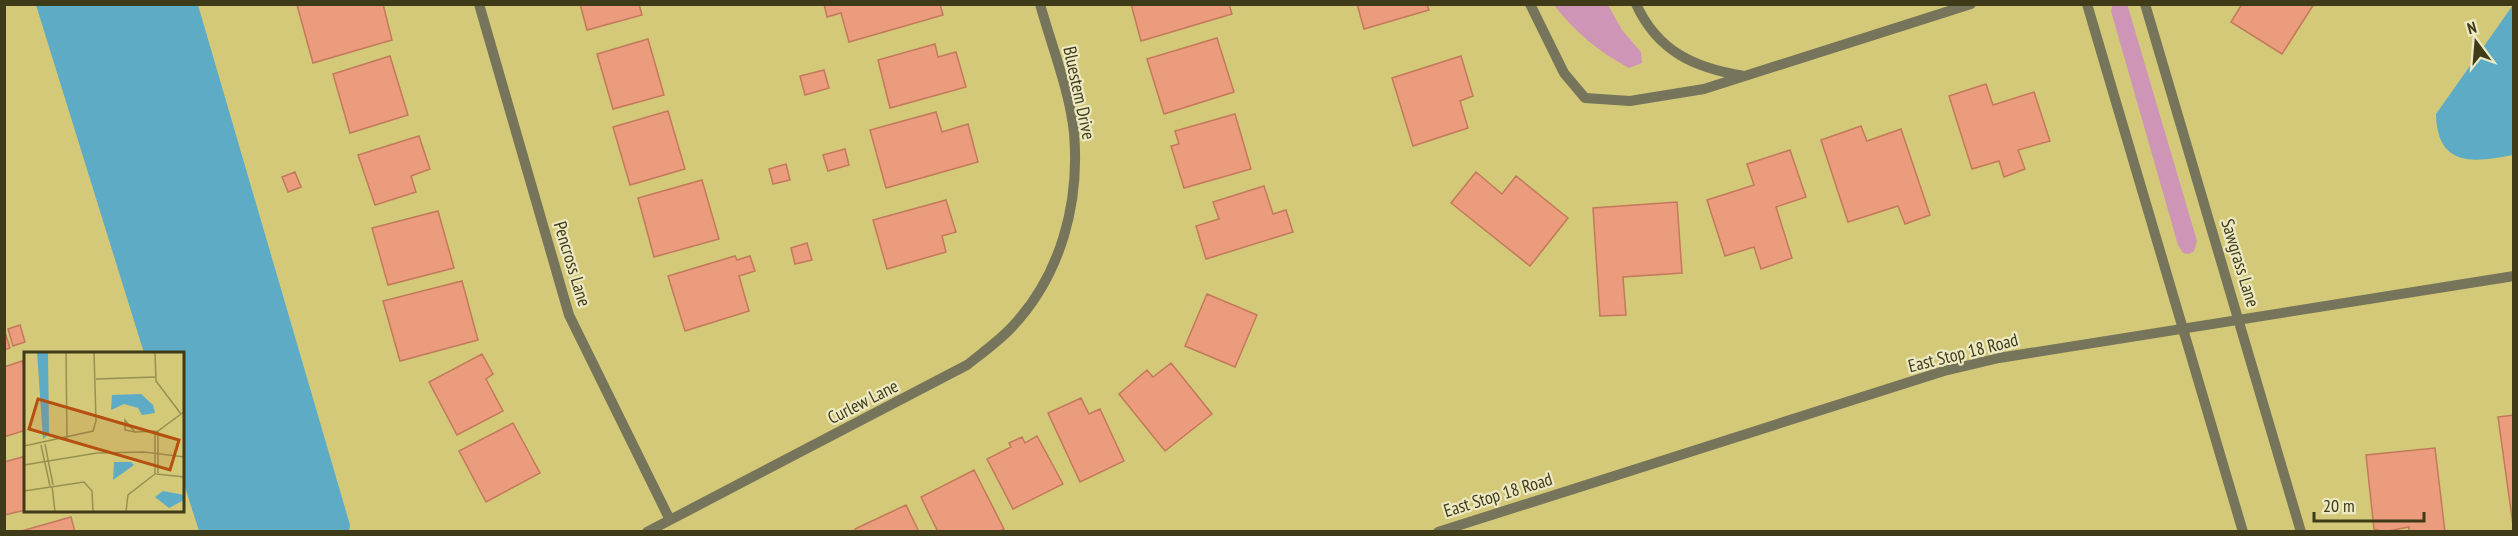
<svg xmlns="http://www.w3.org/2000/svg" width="2518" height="536" font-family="'PT Sans Narrow',sans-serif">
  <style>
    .green { fill: #ce95b7 }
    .water { fill: #5eabc6 }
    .building { fill: #ea9c7d; stroke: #c3795b; stroke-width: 1.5 }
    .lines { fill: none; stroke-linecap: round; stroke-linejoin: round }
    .minor { stroke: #76745a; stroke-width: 10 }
    .labels { text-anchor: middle; stroke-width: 4.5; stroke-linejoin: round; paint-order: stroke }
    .street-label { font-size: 18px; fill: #3f3b19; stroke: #ede9c2 }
    .inset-road { fill: none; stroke: #989052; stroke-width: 1.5 }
    .view { fill: #b55010; fill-opacity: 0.15; stroke: #b55010; stroke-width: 3 }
    .inset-edge { fill: none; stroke: #3f3b19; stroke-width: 3 }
  </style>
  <rect width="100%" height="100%" fill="#d3c978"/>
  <!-- green -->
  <path class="green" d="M2113,4L2127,5L2128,7L2197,241L2194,251L2189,254L2183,253L2178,245L2111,11Z
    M1554,5H1608L1622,30L1641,52L1642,63L1629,68C1599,52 1575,32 1554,5Z"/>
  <!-- water -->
  <path class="water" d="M36,5H198L350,525L349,531H199L183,481V353H144Z
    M2513,5V155C2473,163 2437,167 2436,114Z"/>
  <!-- building -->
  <path class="building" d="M383,4L392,40L313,63L297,5Z
    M580,4H639L642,15L587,30Z
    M824,4H940L943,15L849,42L841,13L827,17Z
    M1131,4H1229L1232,14L1141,41Z
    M1357,4H1427L1429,10L1364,29Z
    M2242,4H2314L2282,54L2231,22Z
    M1217,38L1234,92L1164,114L1147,59Z
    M648,39L664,95L613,109L597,54Z
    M935,44L938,57L956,52L966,87L890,108L878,60Z
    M390,56L408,115L350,133L333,74Z
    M1461,56L1473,96L1460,101L1468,128L1413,146L1392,78Z
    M824,70L829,88L805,95L800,76Z
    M1986,84L1993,105L2034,92L2050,141L2018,150L2025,169L2004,177L1999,161L1972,169L1949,96Z
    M668,111L685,169L630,185L613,127Z
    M936,112L942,132L968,124L978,162L886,188L870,130Z
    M1235,114L1251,169L1184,188L1171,146L1179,144L1175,131Z
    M1861,126L1867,141L1901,129L1930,215L1905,224L1898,206L1848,222L1821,140Z
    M419,136L430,169L411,176L416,192L375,205L358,155Z
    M845,149L849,165L828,171L823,155Z
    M1790,150L1806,197L1776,207L1792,258L1761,269L1754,247L1725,256L1707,200L1754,185L1747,164Z
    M786,164L790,180L773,184L769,169Z
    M295,172L301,187L288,192L282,177Z
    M1476,172L1502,194L1516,176L1568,218L1530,266L1451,203Z
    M702,180L719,239L654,257L638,198Z
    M1264,186L1273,214L1286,210L1293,232L1206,259L1196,226L1219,219L1213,202Z
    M946,200L956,232L942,236L946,252L887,269L873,220Z
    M1677,202L1682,273L1623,277L1626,315L1600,316L1593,208Z
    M438,211L454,268L388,285L372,228Z
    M807,243L812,260L795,264L791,248Z
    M735,256L737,260L750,256L755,271L739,276L749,311L685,331L668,276Z
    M462,281L478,340L400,361L383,301Z
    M1207,294L1257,315L1235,367L1185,346Z
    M20,325L25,342L13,346L8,329Z
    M4,329L10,348L4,350Z
    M482,354L493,374L486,379L503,411L457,435L429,382Z
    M22,361L26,372V430L4,437V367Z
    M1171,363L1212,414L1165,451L1119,394L1147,370L1153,377Z
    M1081,398L1089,414L1100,409L1124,461L1080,482L1048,413Z
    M2514,415V525H2513L2498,417Z
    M513,423L540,473L486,502L459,451Z
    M1037,436L1063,484L1013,509L987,459L1011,447L1009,443L1022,437L1025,443Z
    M2435,448L2445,532H2409V527L2383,532L2374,529L2366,455Z
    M26,456V510L4,515V462Z
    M974,470L1004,529L999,532H938L921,497Z
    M906,505L919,532H856L855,529Z
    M71,517L75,532H18Z"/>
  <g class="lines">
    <!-- minor -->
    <path class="minor" d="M479,4L569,315L670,520
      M1530,4L1564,73L1585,98L1630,101L1704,89L1971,4
      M1636,4C1658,52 1695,68 1744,76
      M2087,4L2243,532
      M2145,4L2301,532
      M647,532L967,365C982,353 999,341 1012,327C1061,275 1080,203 1074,133C1070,92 1051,44 1040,4
      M1438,532L1944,371L1999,358L2514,276"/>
  </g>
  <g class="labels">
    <!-- street labels -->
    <g class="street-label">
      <text transform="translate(1079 93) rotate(78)" y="6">Bluestem Drive</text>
      <text transform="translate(2240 263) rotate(73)" y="6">Sawgrass Lane</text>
      <text transform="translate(572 264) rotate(73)" y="6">Pencross Lane</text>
      <text transform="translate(1963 353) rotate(-14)" y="6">East Stop 18 Road</text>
      <text transform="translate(863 402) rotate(-27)" y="6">Curlew Lane</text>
      <text transform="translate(1498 495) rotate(-17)" y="6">East Stop 18 Road</text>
    </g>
  </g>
  <!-- overview -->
  <g transform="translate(24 352)">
    <rect width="160" height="160" fill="#d3c978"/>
    <path d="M13,0H24L25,82L19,87ZM117,42L129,53L131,61L118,63L114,56L100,52L87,58L88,43ZM90,110H107L110,113L89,128ZM139,139L160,143V148L145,156L131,145Z" fill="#5eabc6"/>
    <path class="inset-road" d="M42,0L43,87M131,0L132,29L157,62M72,27L131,25M131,79V122M134,79V121M111,80L101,78V68L111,80L134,79L161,59M21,92L29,133M17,93L26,134M0,94L69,79L72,69L70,0M0,113L73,101L120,100L161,105M132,122L161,125M28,134L31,160M0,139L60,130L68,139L69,160M102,160L104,143L131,122"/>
    <path class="view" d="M14,47L155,88L146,118L5,77Z"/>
    <rect width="160" height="160" class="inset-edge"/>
  </g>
  <!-- border -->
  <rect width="2518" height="536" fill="none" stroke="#3f3b19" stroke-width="12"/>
  <!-- north arrow -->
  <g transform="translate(2476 42) rotate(344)" stroke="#ede9c2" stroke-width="4.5" paint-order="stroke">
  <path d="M0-4.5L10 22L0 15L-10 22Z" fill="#3f3b19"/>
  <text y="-9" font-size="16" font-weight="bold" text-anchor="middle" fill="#3f3b19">N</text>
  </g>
  <!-- scale -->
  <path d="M2314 512v9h110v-9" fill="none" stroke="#3f3b19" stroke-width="3"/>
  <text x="2323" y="512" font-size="18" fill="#3f3b19" stroke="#ede9c2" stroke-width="4.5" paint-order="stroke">20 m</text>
</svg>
